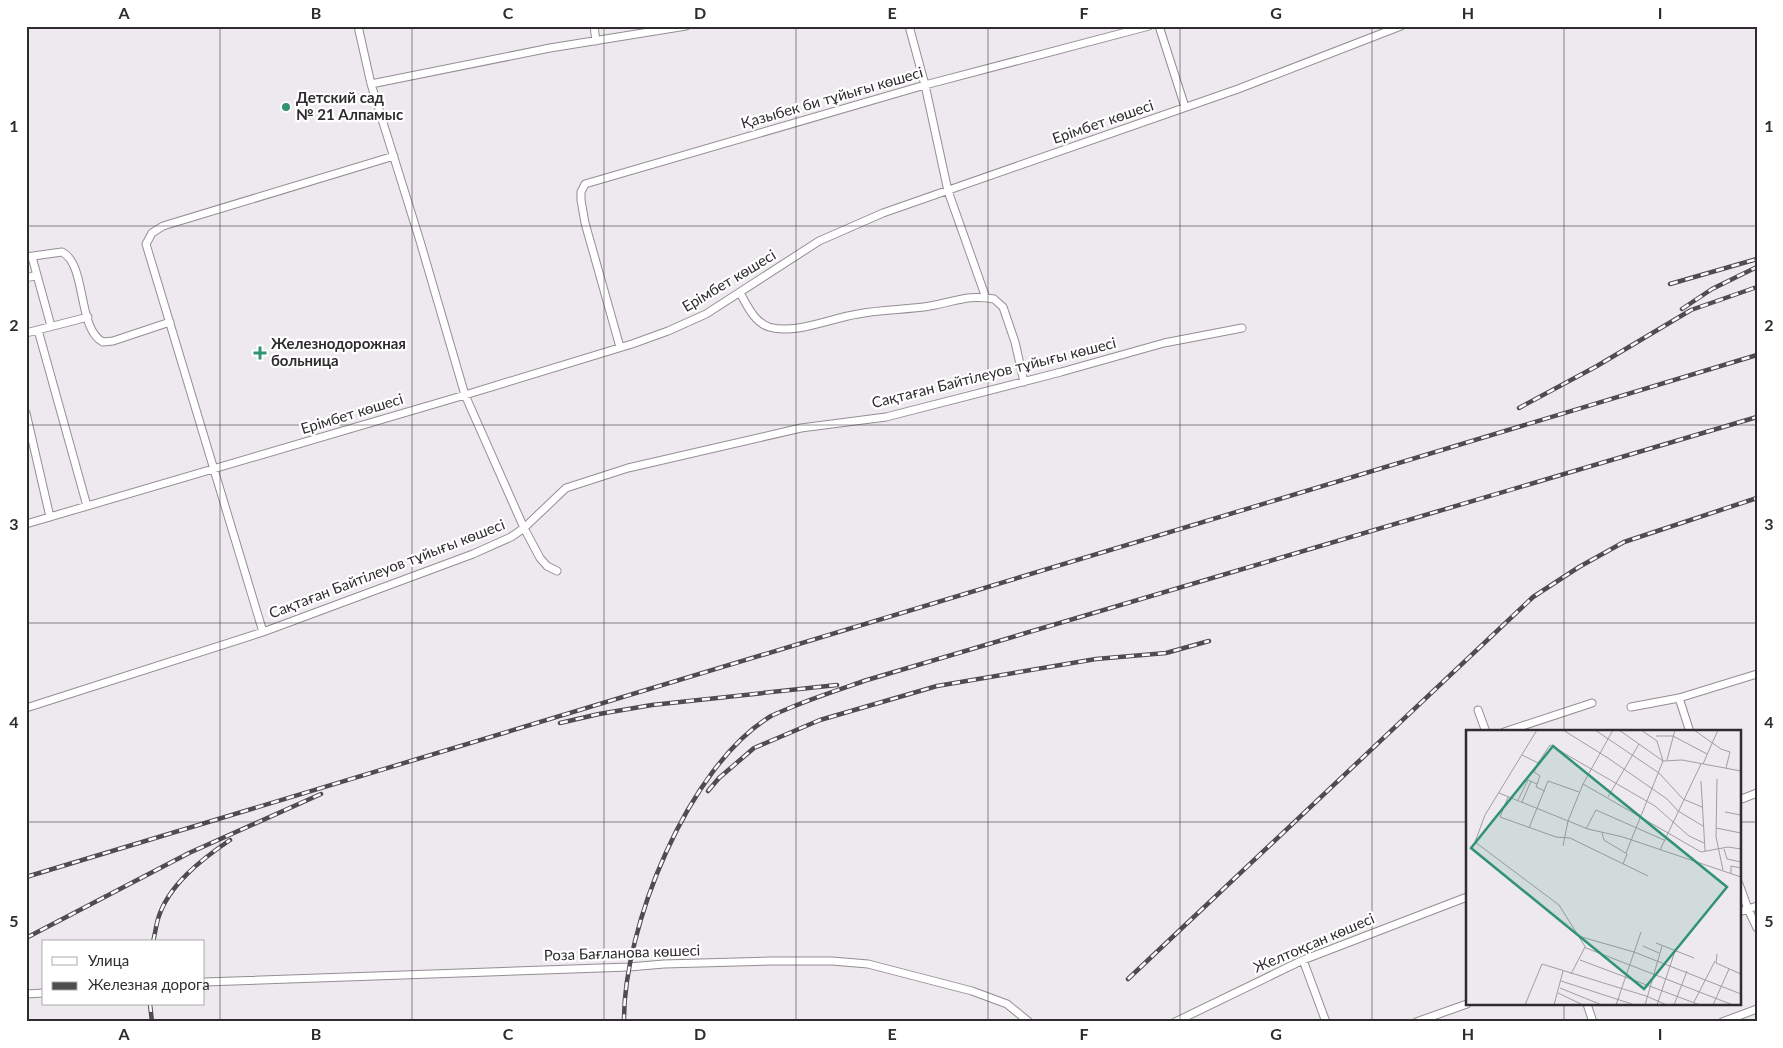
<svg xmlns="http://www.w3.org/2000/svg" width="1783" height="1048" font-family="Lato,sans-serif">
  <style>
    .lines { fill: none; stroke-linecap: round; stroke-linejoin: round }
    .minor-casing { stroke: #948e94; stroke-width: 9 }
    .minor { stroke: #fff; stroke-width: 7 }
    .rail-casing { stroke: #4f4c4f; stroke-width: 4.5 }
    .rail { stroke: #fff; stroke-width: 2.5; stroke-dasharray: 8; stroke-linecap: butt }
    .grid { fill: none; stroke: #2f2c2f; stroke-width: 1; stroke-opacity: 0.55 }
    .poi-dot { fill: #2f946f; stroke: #fff; stroke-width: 2 }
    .labels { text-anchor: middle; stroke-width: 4.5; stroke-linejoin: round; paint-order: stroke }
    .poi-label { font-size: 15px; font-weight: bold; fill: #2f2c2f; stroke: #fff; text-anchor: start }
    .street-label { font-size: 15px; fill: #2f2c2f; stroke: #fff }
    .inset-road { fill: none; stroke: #a29da2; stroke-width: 1 }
    .view { fill: #2f946f; fill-opacity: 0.15; stroke: #2f946f; stroke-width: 2.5 }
    .inset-edge { fill: none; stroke: #2f2c2f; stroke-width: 2.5 }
    .neatline { fill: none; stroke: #2f2c2f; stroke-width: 2 }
    .grid-label { font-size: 16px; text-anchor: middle; font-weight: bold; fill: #2f2c2f }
  </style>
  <rect width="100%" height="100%" fill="#eee8ef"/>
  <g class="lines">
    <!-- minor casing -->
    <g class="minor-casing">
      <path id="minor" d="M358,26L371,84L420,241L465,395L524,528L540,558L547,566L557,571
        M594,26L596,41
        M909,26L925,85L948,191L986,298
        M1159,26L1185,107
        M371,84L550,48L686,26
        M26,257L62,252C87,264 77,329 103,342L113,341L170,322
        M32,257L51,326
        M26,278L37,275
        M740,293C747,305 754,322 769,327C795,335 831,318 858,314C882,309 906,310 930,306C954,302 969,294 994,299L1003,307L1015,342L1024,382
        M38,330L87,506
        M26,333L88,317
        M620,347L585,223L581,200V192L585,184L925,85L1149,26
        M26,413L50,517
        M26,524L465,395L632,344L668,331L706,314L819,241L883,213L1238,89L1401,26
        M263,632L146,244L152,233L163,226L394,156
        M1679,698L1690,732
        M1631,707L1679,698L1757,674
        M26,708L263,632L473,554L511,537L524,528L566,488L628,468L801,428L886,417L1061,372L1164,343L1242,328
        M1478,710L1486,732
        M1504,732L1592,703
        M1739,800L1757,793
        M1739,884L1748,909L1757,928
        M1739,912L1757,906
        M1303,960L1326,1022
        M204,982L629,967L664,964L770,961H832L868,964L972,991L1007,1004L1029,1022
        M26,994L44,993
        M1587,1004L1593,1022
        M1175,1022L1303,960L1467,897
        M1416,1022L1467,1004
        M1722,1022L1757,1009"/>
    </g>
    <!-- minor -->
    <use href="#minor" class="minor"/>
    <!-- rail casing -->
    <g class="rail-casing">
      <path id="rail" d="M1670,284L1757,259
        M1682,309L1712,289L1757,267
        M1519,408L1597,366L1691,310L1757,287
        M560,723L599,714L652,705L837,685
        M708,791L719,778L754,748L820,720L937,686L1096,659L1166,653L1209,641
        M26,877L1757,355
        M26,938L189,853L321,794
        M153,942C155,934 156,926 158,919C168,885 202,859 230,840
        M1128,979L1533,597L1579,567L1624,542L1757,498
        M150,1004L152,1022
        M624,1022C623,928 688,766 771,716C777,713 785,710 792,707C816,697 841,689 867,680L1757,417"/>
    </g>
    <!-- rail -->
    <use href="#rail" class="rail"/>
  </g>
  <!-- grid -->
  <path class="grid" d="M220,26V1022M412,26V1022M604,26V1022M796,26V1022M988,26V1022M1180,26V1022M1372,26V1022M1564,26V732M26,226H1757M26,425H1757M26,623H1757M26,822H1467M1739,822H1757M1564,1004V1022"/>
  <!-- markers -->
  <g class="poi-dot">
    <circle cx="286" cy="107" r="5"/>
    <path d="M257.5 345.5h5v5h5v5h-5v5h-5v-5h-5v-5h5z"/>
  </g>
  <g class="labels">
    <!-- poi labels -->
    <g class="poi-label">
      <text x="296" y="103">Детский сад<tspan x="296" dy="17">№ 21 Алпамыс</tspan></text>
      <text x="271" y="349">Железнодорожная<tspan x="271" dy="17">больница</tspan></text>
    </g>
    <!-- street labels -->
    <g class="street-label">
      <text transform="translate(832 98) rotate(-16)" y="5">Қазыбек би тұйығы көшесі</text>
      <text transform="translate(1103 122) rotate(-19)" y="5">Ерімбет көшесі</text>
      <text transform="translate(729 281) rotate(-31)" y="5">Ерімбет көшесі</text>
      <text transform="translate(994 373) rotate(-14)" y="5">Сақтаған Байтілеуов тұйығы көшесі</text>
      <text transform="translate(352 414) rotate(-17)" y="5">Ерімбет көшесі</text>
      <text transform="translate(387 569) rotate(-21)" y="5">Сақтаған Байтілеуов тұйығы көшесі</text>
      <text transform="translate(1314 943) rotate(-23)" y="5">Желтоқсан көшесі</text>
      <text transform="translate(622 953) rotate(-2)" y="5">Роза Бағланова көшесі</text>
    </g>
  </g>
  <!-- overview -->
  <g transform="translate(1466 730)">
    <rect width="275" height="275" fill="#eee8ef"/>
    <path class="inset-road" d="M97,0L142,28L201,69L212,81L237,96M129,0L193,43L217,69L236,77M153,0L197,31L216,30L275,41M228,0L255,19L264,22L260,38M190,6H207L241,24M56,25L72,33L68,42L74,46L70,57L79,61M201,30L209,0M72,33L84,15L189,76L223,106L238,113M237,34L252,0M251,49L250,107L257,140M235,51L239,121M117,54L235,122L262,117L275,119M33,63L122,99L157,107L275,147M42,67L34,87L90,107L104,108L182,146M142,67L173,14M52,70L62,50L71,54M56,72L65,51M259,82L275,85M63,98L82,51L113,62M250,98L275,103M120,99L130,80L198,110M136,103L138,110L161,124L157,134M9,112L93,175L120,218L267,275M9,112L19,85L71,0M97,116L102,91L117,54L147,0M258,119L261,129L275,132M194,120L235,34M160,123L197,31L191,11L175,0M265,143V136L275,138M112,206L168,222L275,264M190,213L228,228M177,216L193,223M251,224L250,233L275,244M114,230L234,275M105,244L119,217M95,251L169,275M94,258L136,275M92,263L117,275M228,272L249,231M59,275L76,234L180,266L201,275M88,275L97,241M150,275L175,202M179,275L196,216M191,275L209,221M208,275L221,241M247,275L263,239"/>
    <path class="view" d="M87,16L261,157L178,259L5,118Z"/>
    <rect width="275" height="275" class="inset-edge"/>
  </g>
  <!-- border -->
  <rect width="1783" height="1048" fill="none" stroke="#ffffff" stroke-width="55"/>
  <!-- legend -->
  <rect x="42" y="940" width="162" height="65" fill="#ffffff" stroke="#acabac"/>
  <rect x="52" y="957" width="25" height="8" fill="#ffffff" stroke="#acabac"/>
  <text x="88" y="966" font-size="15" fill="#2f2c2f">Улица</text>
  <rect x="52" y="982" width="25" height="8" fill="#4f4c4f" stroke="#acabac"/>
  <text x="88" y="990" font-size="15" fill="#2f2c2f">Железная дорога</text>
  <rect x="28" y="28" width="1728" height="992" class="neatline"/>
  <g class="grid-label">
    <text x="124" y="19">A</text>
    <text x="316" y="19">B</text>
    <text x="508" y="19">C</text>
    <text x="700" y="19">D</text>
    <text x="892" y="19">E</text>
    <text x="1084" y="19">F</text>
    <text x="1276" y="19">G</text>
    <text x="1468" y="19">H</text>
    <text x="1660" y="19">I</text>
    <text x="14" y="132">1</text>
    <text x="1769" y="132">1</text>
    <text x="14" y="331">2</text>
    <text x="1769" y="331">2</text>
    <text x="14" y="530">3</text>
    <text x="1769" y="530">3</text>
    <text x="14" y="728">4</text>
    <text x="1769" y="728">4</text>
    <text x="14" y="927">5</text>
    <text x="1769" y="927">5</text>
    <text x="124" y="1040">A</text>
    <text x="316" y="1040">B</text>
    <text x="508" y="1040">C</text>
    <text x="700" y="1040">D</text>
    <text x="892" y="1040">E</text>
    <text x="1084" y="1040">F</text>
    <text x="1276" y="1040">G</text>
    <text x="1468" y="1040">H</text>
    <text x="1660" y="1040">I</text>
  </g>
</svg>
